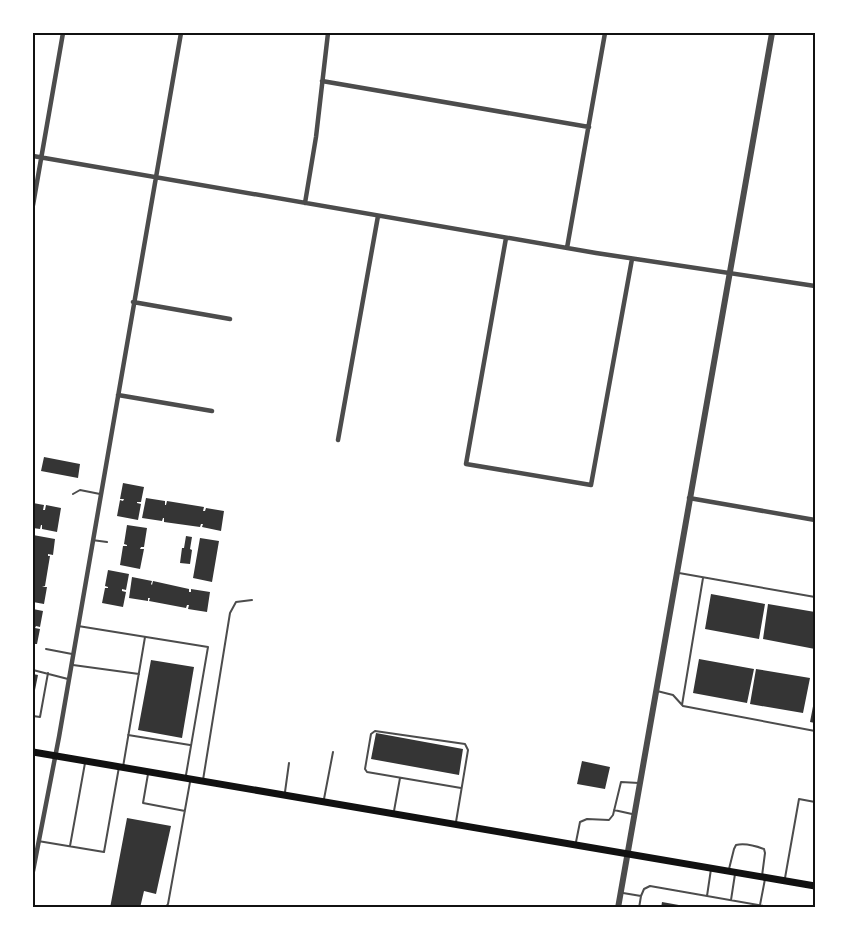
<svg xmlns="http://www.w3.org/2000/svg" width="848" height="941" font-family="Signika,sans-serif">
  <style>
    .building { fill: #353535 }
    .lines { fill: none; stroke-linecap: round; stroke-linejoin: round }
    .service { stroke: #4c4c4c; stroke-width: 2 }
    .minor { stroke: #4c4c4c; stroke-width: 4.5 }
    .tertiary { stroke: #4c4c4c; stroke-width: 6 }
    .secondary { stroke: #111; stroke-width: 7 }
    .neatline { fill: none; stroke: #111; stroke-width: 2 }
  </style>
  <rect width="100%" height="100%" fill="#fff"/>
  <!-- building -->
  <path class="building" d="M44,457L80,464L78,478L41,471Z
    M123,483L144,487L141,502H137V503L141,504L138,520L117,516L120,500L123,501L124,499H120Z
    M146,498L165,501V505H166L167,501L204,507L203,511H205L206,508L224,511L221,531L202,527L203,524H201L200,527L164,522V518H163L162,521L142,518Z
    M33,503L44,505L43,510H45L46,505L61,508L57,532L42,529V525H41L40,529L33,528Z
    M127,525L147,528L144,547H141L140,549H144L140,569L120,565L123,546H127V545L124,544Z
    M33,535L55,539L53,555L48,554V556H50L45,586L42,587H47L44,604L33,602Z
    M186,536L192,537L190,549L192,550L190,564L180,563L182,548H184Z
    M200,538L219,541L212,582L193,578Z
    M108,570L129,574L126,590L122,589V591L126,592L123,607L102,603L105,588H108V587L105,586Z
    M132,577L152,581L151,584L152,585L153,581L189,589V592H191V589L210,592L207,612L188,609L189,605H187L186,608L149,601L150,598H148V601L129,598Z
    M711,594L765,604L759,639L705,629Z
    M768,604L815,612V649L763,639Z
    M33,609L43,611L40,627L36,626L35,628L40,629L37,644H33Z
    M699,659L754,669L747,703L693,693Z
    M151,660L194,667L182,738L138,730Z
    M756,669L810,678L803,713L750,704Z
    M33,674L38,675L34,695H33Z
    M814,701H815V723L810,722Z
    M376,733L463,749L459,775L371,759Z
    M582,761L610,767L605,789L577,784Z
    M127,818L171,826L156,894L144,891L140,908H110Z
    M662,902L690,907V908H661Z"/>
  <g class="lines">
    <!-- service -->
    <path class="service" d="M73,494L80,490L100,494
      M92,540L107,542
      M679,573L815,597
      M78,626L208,647L186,775
      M46,649L72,654
      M73,665L139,674
      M33,670L68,679
      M657,691L673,695L683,706L815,731
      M682,705L703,578
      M33,716L40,717L48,673
      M128,735L190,745
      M123,767L145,637
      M148,774L143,803L185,811
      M203,780L230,613L236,602L252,600
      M285,792L289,763
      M324,799L333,752
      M614,810L632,814
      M394,811L400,778
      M456,822L468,750L465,744L375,731L371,734L365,769L367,772L461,788
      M38,841L104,852L119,767
      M576,842L580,822L587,819L609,820L613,815L621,782L639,783
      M70,846L85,763
      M729,869L734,849L736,845C744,843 756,846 764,849L765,853L762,876
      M785,878L799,799L815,802
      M623,893L641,896L644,889L650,886L775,908
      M707,896L711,869
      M731,900L735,874
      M760,905L765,879
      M165,908L168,904L190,782
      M639,908L641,896"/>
    <!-- minor -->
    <path class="minor" d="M322,81L589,127
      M33,156L596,253L815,286
      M305,203L316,137L328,33
      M33,205L63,33
      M506,238L466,464L591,485L632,259
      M567,248L605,33
      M133,302L230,319
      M118,395L212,411
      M338,440L378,216
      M689,498L815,520
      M33,871L59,737L181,33"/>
    <!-- tertiary -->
    <path class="tertiary" d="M618,908L772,33"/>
    <!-- secondary -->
    <path class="secondary" d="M33,752L815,886"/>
  </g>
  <!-- border -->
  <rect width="848" height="941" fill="none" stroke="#ffffff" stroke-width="69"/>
  <rect x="34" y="34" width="780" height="872" class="neatline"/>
</svg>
